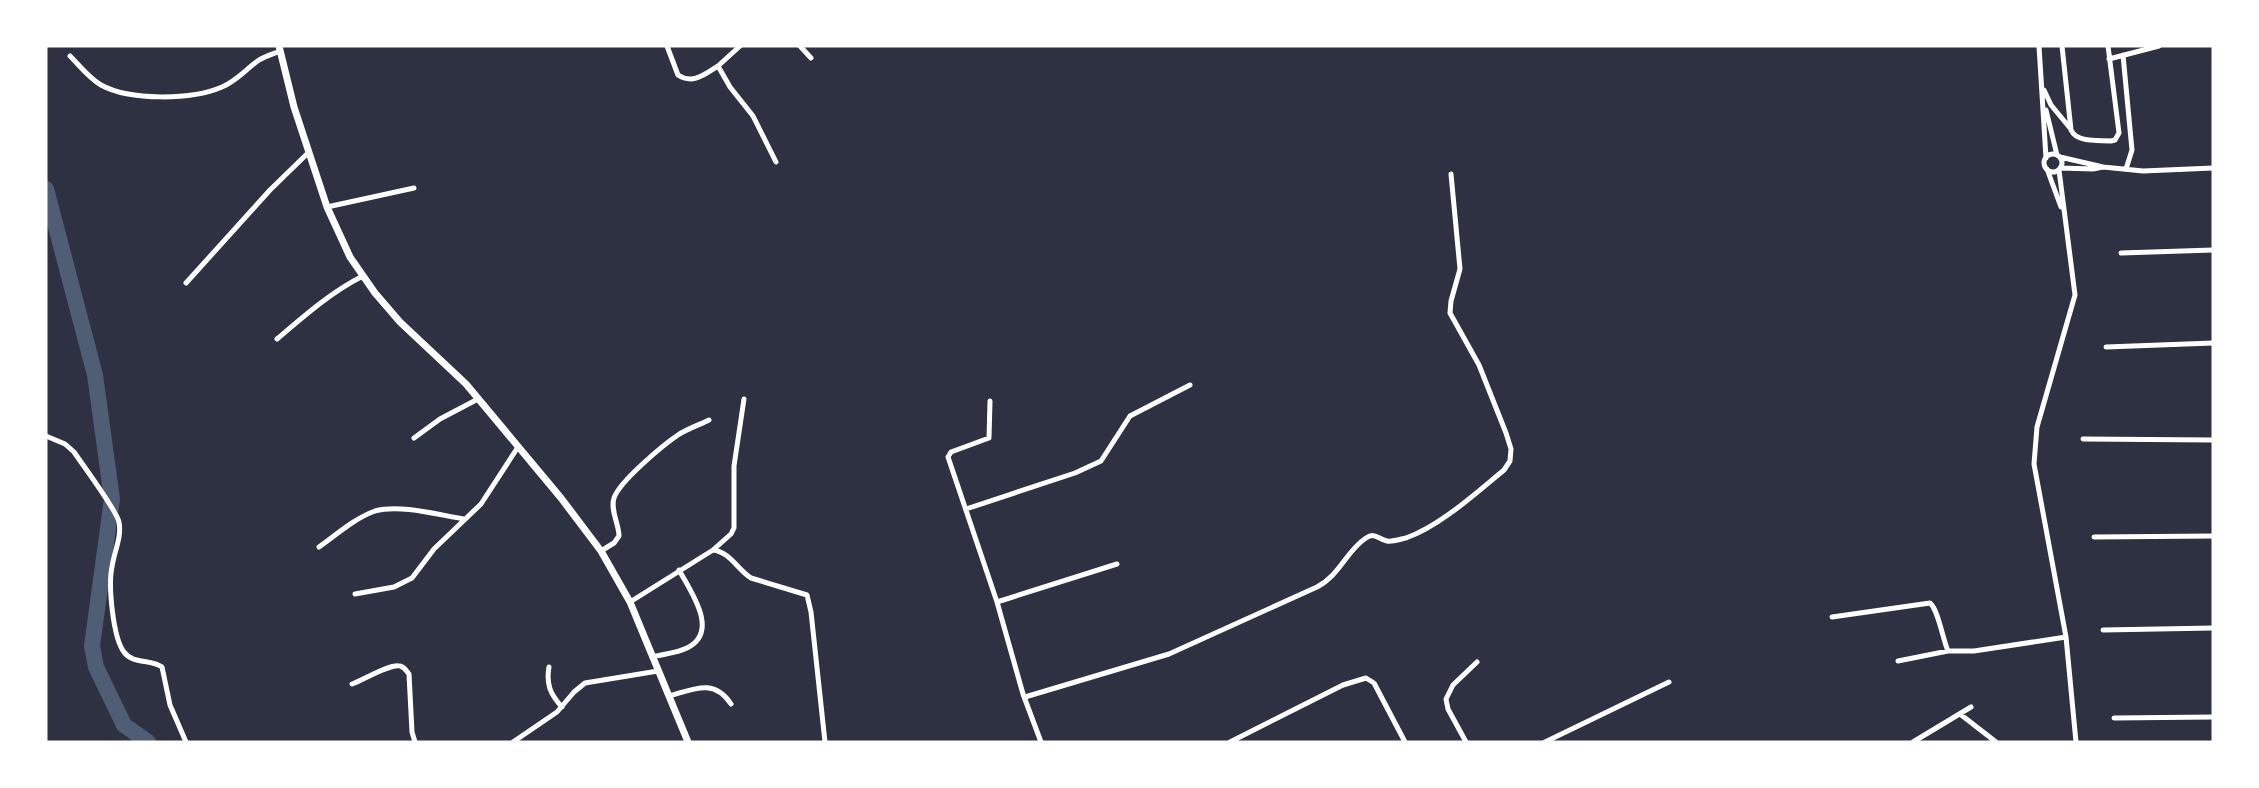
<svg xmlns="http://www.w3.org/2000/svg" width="2259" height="788" font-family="Karla,sans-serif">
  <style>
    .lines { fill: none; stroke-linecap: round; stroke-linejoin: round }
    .river { stroke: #4f5d75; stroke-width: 16 }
    .minor { stroke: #fff; stroke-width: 5 }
    .tertiary { stroke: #fff; stroke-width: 7 }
  </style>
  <rect width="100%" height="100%" fill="#2d3142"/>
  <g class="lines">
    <!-- river -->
    <path class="river" d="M46,189L95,375L112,499L92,646L96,667L124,725L148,742"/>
    <!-- minor -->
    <path class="minor" d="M667,46L678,75C693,85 705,74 718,66L730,87L753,116L776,162
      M800,46L811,58
      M2039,46L2046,158
      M2062,46L2071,130C2077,143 2098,140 2111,141L2115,140L2119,133L2108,46
      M2123,55L2132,150L2126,169
      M70,56C80,66 89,78 101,85C130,101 192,100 222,87C237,81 246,69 259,60C265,56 273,54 280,51
      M2109,59L2159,46
      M718,66L740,46
      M2044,90L2051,105L2070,128
      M2046,110L2057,155
      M2044 163a9 9 0 1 1 18 0a9 9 0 1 1-18 0Z
      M2060,157L2103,167L2143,171L2213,168
      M2060,168L2093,169L2103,167
      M2047,169L2061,207
      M2059,170L2075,295L2037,427L2034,464L2066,637L2076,742
      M327,207L414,188
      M2121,253L2213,250
      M186,283L270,190L309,152
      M277,339C304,316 331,292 363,276
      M2106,347L2213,343
      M990,401L989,438L951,452L948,457L997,602L1023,694L1041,742
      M46,436L65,444L74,452C82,464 117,511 119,522C122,537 114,552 112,567C108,585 113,638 124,652C132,664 151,659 162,667L170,705L186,742
      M414,438L440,419L478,399
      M2083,439L2213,440
      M966,509L1075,473L1101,461L1130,416L1190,385
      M2094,537L2213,536
      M319,547C336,535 355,518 375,511C400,504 439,515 464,519
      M713,550L731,534L734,528V466L744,399
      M601,551L614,543L619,536C619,524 610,510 614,498C619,482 663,445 678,435C687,429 699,425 709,420
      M355,594L394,587L412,578L434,549L481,504L518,447
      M630,602L713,550C730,552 737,569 751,578L807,595L811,612L825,742
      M997,602L1117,564
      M1832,617L1930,603C1938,609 1943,640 1948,651H1974L2066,637
      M2103,630L2213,628
      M652,657C664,654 677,653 687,648C720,632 691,592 679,570
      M1898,661L1948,651
      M549,667C546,684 550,694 562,707
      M352,684C363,680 391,663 400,666C405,667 406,671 409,674L412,732L415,742
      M669,696C694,689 714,678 731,704
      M1025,697L1169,654L1317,587C1341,574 1346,551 1366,538C1375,532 1378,539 1387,541C1392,542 1401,539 1406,538C1440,526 1476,493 1504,470L1510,461L1511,449L1506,433L1479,365L1450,313L1451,301L1460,269L1451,174
      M1960,714L1996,742
      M2114,718L2213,717
      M513,742L557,712L574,692L585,683L658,671
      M1230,742L1343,685L1366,678L1374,683L1405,742
      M1466,742L1448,709L1446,699L1453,685L1477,662
      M1545,742L1669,682
      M1913,742L1971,707"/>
    <!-- tertiary -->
    <path class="tertiary" d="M279,46L294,107L327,207L350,257L375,293L400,322L466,384L561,498L601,551L630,602L688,742"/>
  </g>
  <!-- border -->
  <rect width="2259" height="788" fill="none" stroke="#ffffff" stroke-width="95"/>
</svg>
